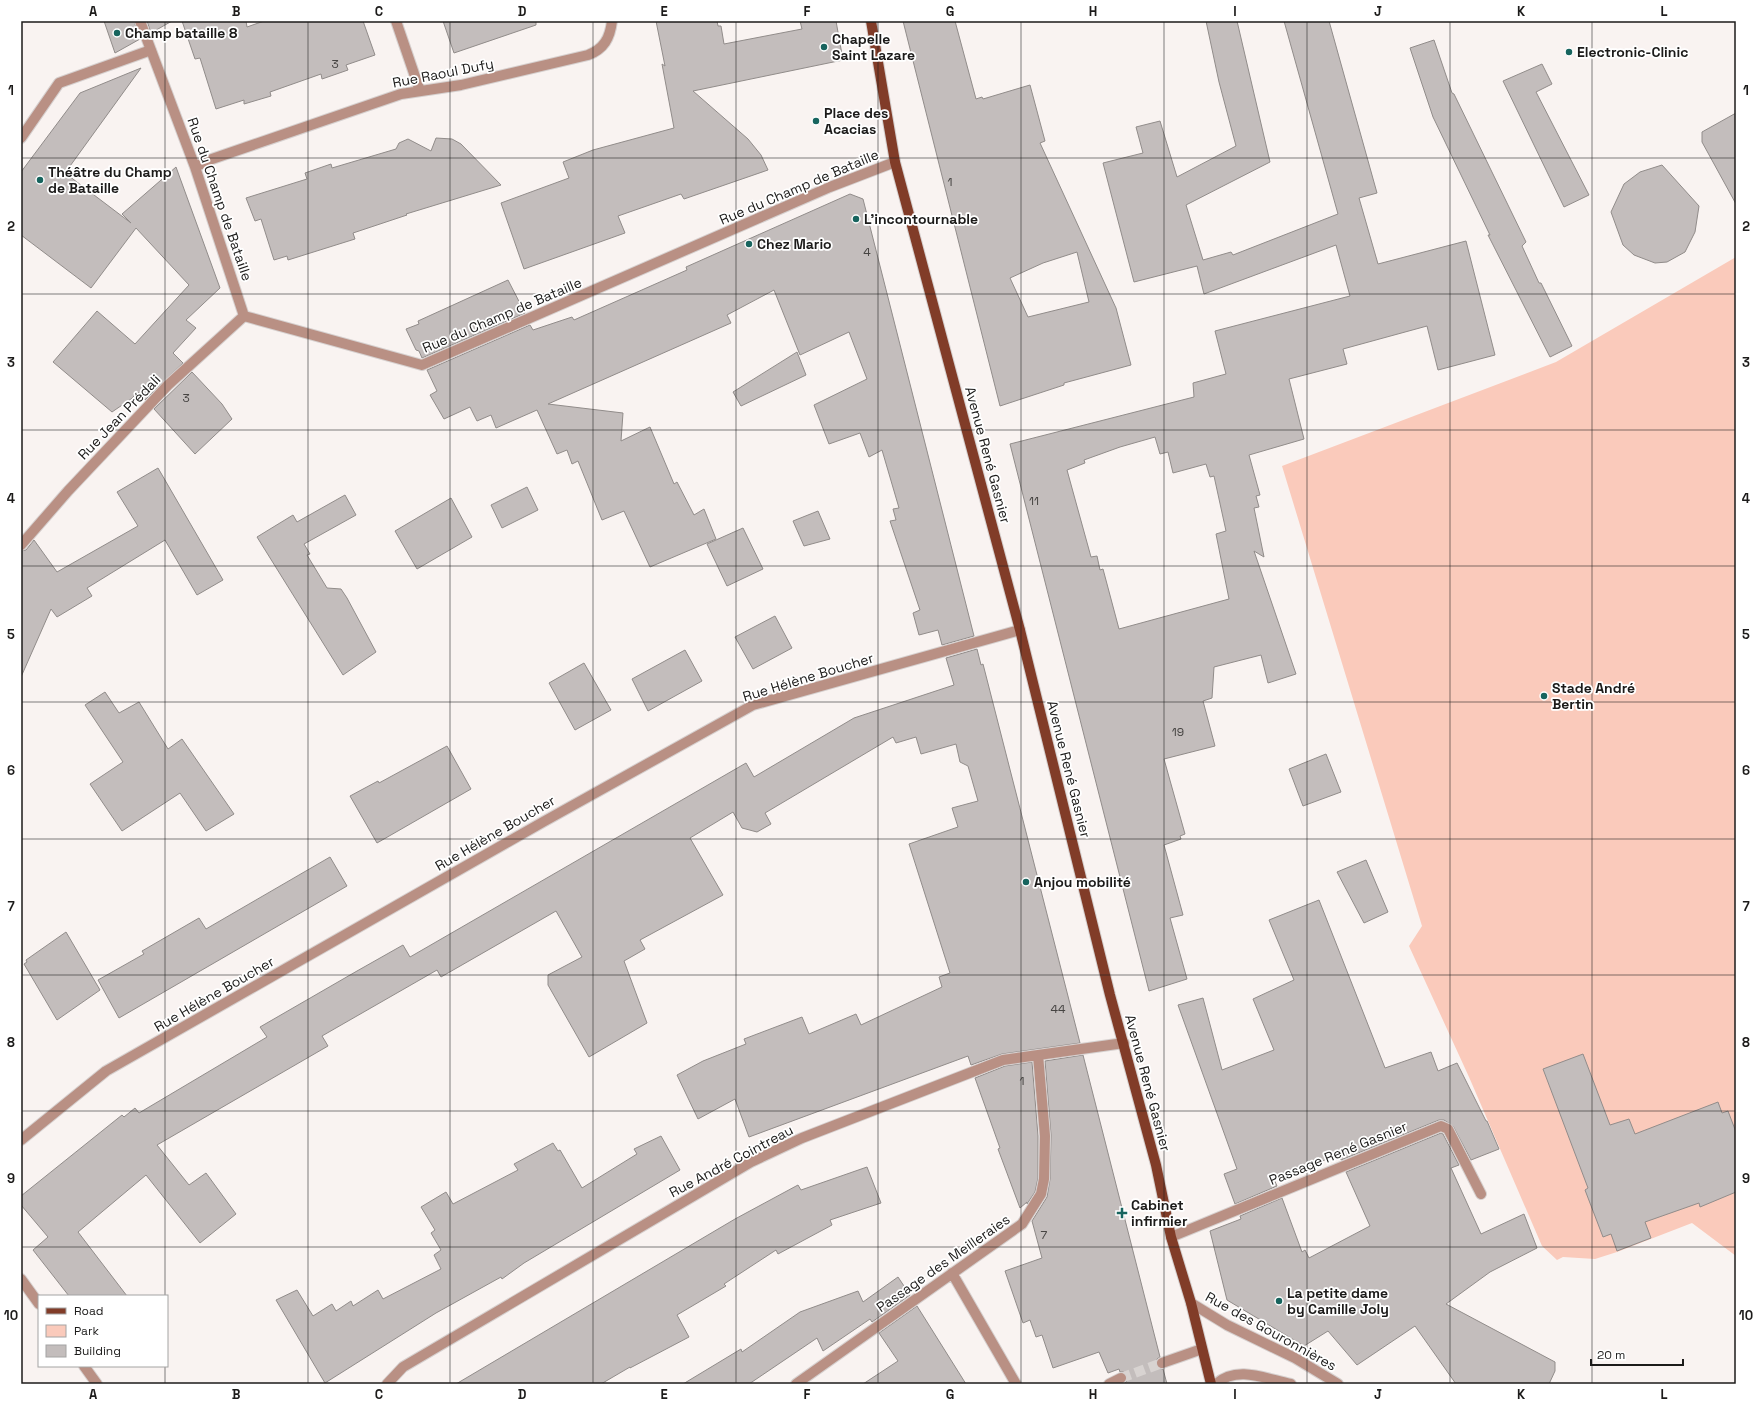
<svg xmlns="http://www.w3.org/2000/svg" width="1757" height="1405" font-family="'Space Grotesk',sans-serif">
  <style>
    .green { fill: #facabb }
    .building { fill: #c3bdbc; stroke: #918c8a; fill-rule: evenodd }
    .lines { fill: none; stroke-linecap: round; stroke-linejoin: round }
    .minor-tunnel { stroke: #d8d3d1; stroke-width: 10; stroke-dasharray: 10 5; stroke-linecap: butt }
    .minor-casing { stroke: #d6d0cf; stroke-width: 12 }
    .major-casing { stroke: #d6d0cf; stroke-width: 12 }
    .minor { stroke: #b99084; stroke-width: 10 }
    .major { stroke: #813c28; stroke-width: 10 }
    .grid { fill: none; stroke: #1c1b1a; stroke-width: 1; stroke-opacity: 0.55 }
    .poi-dot { fill: #17645e; stroke: #fff; stroke-width: 1.5 }
    .labels { text-anchor: middle; stroke-width: 3.5; stroke-linejoin: round; paint-order: stroke }
    .number-label { font-size: 12px; fill: #464442 }
    .poi-label { font-size: 14px; font-weight: bold; fill: #1c1b1a; stroke: #fff; text-anchor: start }
    .street-label { font-size: 14px; fill: #1c1b1a; stroke: #fff }
    .neatline { fill: none; stroke: #1c1b1a; stroke-width: 1.5 }
    .grid-label { font-size: 13px; text-anchor: middle; font-weight: bold; fill: #1c1b1a }
  </style>
  <rect width="100%" height="100%" fill="#f9f3f1"/>
  <!-- green -->
  <path class="green" d="M1736,257V1256L1692,1223L1617,1252L1595,1259L1563,1257L1557,1260L1542,1246L1469,1077L1409,946L1422,926L1282,466L1556,362Z"/>
  <!-- building -->
  <path class="building" d="M104,21H134L140,39L115,53Z
    M147,21H172L151,33Z
    M182,21H246L247,27L264,21H363L375,55L346,65L348,70L322,79L321,74L270,92L271,96L244,104V100L216,109L200,58L195,59Z
    M443,21H536V25L454,53Z
    M656,21H717L718,26H721L724,44L802,29L800,21H836L843,60L693,91L748,139L761,155L768,170L684,199L681,194L618,216L625,233L524,269L501,203L569,178L563,162L593,150L674,128L662,64L665,66Z
    M903,21H955L976,99L982,97L983,99L1030,85L1045,141L1040,143L1116,308L1131,365L1064,383V385L1000,406ZM1077,252L1089,302L1028,317L1010,278L1043,263Z
    M1206,21H1237L1270,162L1186,205L1203,260L1231,252L1233,255L1338,214L1284,21H1329L1377,193L1359,198L1378,264L1466,241L1495,355L1438,370L1427,326L1343,349L1347,364L1289,379L1304,439L1249,455L1260,495L1256,496L1259,507L1254,508L1264,557L1254,551L1296,674L1268,683L1261,655L1214,667L1212,698L1203,701L1215,746L1164,759L1185,834L1180,836L1181,839L1164,845L1183,915L1170,918L1187,979L1149,991L1010,444L1194,397L1193,383L1226,374L1215,331L1350,296L1336,245L1204,294L1197,266L1134,282L1103,163L1143,153L1136,127L1160,121L1177,177L1236,146L1219,82ZM1155,437L1160,454L1168,452L1173,473L1206,464L1210,477L1214,476L1226,531L1216,534L1229,599L1119,629L1103,569L1100,570L1097,556L1091,557L1067,470L1085,463L1084,460L1120,447Z
    M1434,40L1452,93L1454,94L1526,242L1522,246L1539,283H1541L1572,346L1550,357L1488,235H1490L1433,117L1410,48Z
    M1542,64L1552,84L1536,92L1589,195L1564,207L1503,81Z
    M141,68L65,173L131,223L122,214L176,167L220,288L186,320L196,328L173,353L183,363L145,400L138,392L131,399L112,412L53,362L97,311L135,344L189,285L136,228L91,288L21,235V172L80,93Z
    M1736,113V204L1702,142V132Z
    M436,138L452,139L461,144L501,185L406,214L407,215L353,233L355,239L288,260L287,256L274,260L261,219L255,221L246,198L307,179L305,173L331,164L332,168L396,149L399,143L408,139L431,151Z
    M1662,165L1699,206L1695,232L1685,252L1667,262L1655,263L1634,255L1623,245L1611,212L1624,184L1640,172Z
    M850,194L863,199L974,636L942,645L938,630L919,635L913,613L920,610L890,521L896,520L893,509L899,508L882,450L869,457L860,433L829,444L814,405L867,379L849,332L800,355L774,290L727,315L731,323L548,404L623,413L621,441L650,427L674,484L677,482L694,515L704,509L716,539L650,567L624,511L602,520L578,461L572,464L567,450L557,454L537,410L496,428L491,415L477,421L470,407L444,419L430,395L437,391L427,370L530,325L533,330L572,317L574,320L687,270L686,267Z
    M508,280L525,313L422,358L419,351L416,350L406,329L419,324L418,321Z
    M797,352L806,375L741,406L733,392Z
    M192,372L222,404L232,419L195,454L154,409Z
    M158,468L223,580L197,595L165,540L87,588L92,596L57,617L51,609L21,677V551L26,550L34,540L57,572L138,526L117,492Z
    M527,487L538,510L502,528L491,505Z
    M345,495L356,515L304,544L310,554L307,555L327,588L341,589L347,598L376,652L343,675L257,537L293,515L297,522Z
    M451,498L472,537L417,569L395,531Z
    M818,511L830,539L804,546L793,521Z
    M743,528L763,569L727,586L707,544Z
    M775,616L792,648L753,669L735,637Z
    M977,649L981,665L983,664L1080,1043L1002,1054L971,1065L968,1056L749,1137L735,1099L698,1119L677,1075L703,1061L746,1044L744,1039L802,1017L809,1034L856,1014L861,1025L942,987L939,977L950,973L909,844L958,827L952,808L978,801L968,766L960,762L956,744L921,754L916,737L896,743L893,737L765,813L771,824L757,832L742,828L733,812L690,838L723,895L640,940L645,949L624,961L647,1023L589,1057L548,985V975L582,957L556,911L441,977L437,970L322,1036L328,1046L157,1145L189,1185L206,1173L236,1214L200,1243L146,1175L78,1232L127,1296H69L33,1250L48,1237L21,1205V1196L122,1115L124,1117L135,1108L139,1113L267,1037L260,1027L357,971L403,945L410,957L746,763L754,777L854,718L954,685L946,658Z
    M685,650L702,681L648,711L632,679Z
    M584,663L611,710L575,730L549,683Z
    M105,692L119,713L139,702L168,749L182,739L234,814L206,831L180,793L122,831L90,784L123,762L85,705Z
    M447,746L471,789L377,843L350,796L378,781L379,783Z
    M1326,754L1341,792L1303,806L1289,769Z
    M330,857L347,886L119,1018L98,980L144,954L142,951L199,918L206,929Z
    M1366,860L1388,912L1364,923L1337,872Z
    M1319,900L1385,1068L1431,1052L1438,1071L1457,1063L1486,1121H1487L1499,1149L1471,1160L1453,1126L1444,1120H1439L1341,1160L1338,1155L1274,1179L1277,1186L1235,1204L1224,1174L1237,1169L1178,1005L1203,998L1222,1070L1274,1050L1253,999L1294,980L1269,920Z
    M66,932L100,990L57,1020L24,964L27,962L26,960Z
    M1583,1054L1610,1125L1629,1119L1635,1134L1718,1102L1722,1113L1728,1111L1736,1132V1192L1700,1207L1699,1203L1645,1222L1651,1238L1617,1251L1611,1234L1603,1237L1585,1190L1588,1188L1543,1069Z
    M1083,1055L1160,1357L1157,1359L1156,1365L1158,1368L1163,1369L1167,1384H1124L1127,1381V1375L1124,1372H1120L1119,1369L1108,1373L1099,1352L1053,1368L1042,1335L1036,1337L1030,1320L1023,1323L1005,1271L1042,1258L1032,1221L1047,1197L1050,1179L1051,1135L1045,1061Z
    M1032,1062L1038,1136V1178L1035,1192L1027,1204V1202L1020,1208L998,1149L1000,1148L975,1078L1005,1066Z
    M1441,1133L1443,1134L1459,1165L1451,1168L1481,1234L1524,1214L1537,1248L1490,1272L1446,1304L1555,1362V1371L1549,1384H1456L1415,1326L1357,1365L1328,1331L1304,1346L1227,1300L1210,1231L1241,1219L1240,1216L1282,1198L1302,1252L1305,1250L1309,1258L1370,1226L1346,1172Z
    M661,1136L680,1170L524,1263L502,1279L501,1277L436,1313L325,1383L276,1300L297,1290L313,1316L332,1304L336,1311L351,1301L353,1306L378,1290L383,1299L441,1269L434,1255L441,1250L431,1233L435,1230L421,1207L446,1192L453,1204L518,1170L514,1164L553,1143L558,1151L560,1150L582,1188L637,1154L634,1149Z
    M867,1167L881,1203L830,1220L832,1225L778,1254L776,1250L724,1284L726,1286L677,1315L689,1337L630,1368V1367L601,1384H456L735,1219L798,1185L801,1190Z
    M898,1277L910,1295L872,1322L870,1319L823,1351L817,1338L749,1384H683L741,1349L742,1352L800,1312L858,1291L863,1302Z
    M917,1306L966,1384H863L898,1361L879,1333Z"/>
  <g class="lines">
    <!-- minor-tunnel -->
    <path class="minor-tunnel" d="M1121,1378L1162,1363"/>
    <!-- minor casing -->
    <g class="minor-casing">
      <path id="minor" d="M140,21L195,167L244,316
        M396,21L420,91
        M21,138L59,83L151,50
        M195,167L212,159L401,94L461,85L588,55C604,49 610,38 612,21
        M244,316L422,365L830,187L895,162
        M21,545L68,491L168,385L244,316
        M21,1140L106,1071L543,822L753,705L1020,630
        M1171,1237L1441,1126L1448,1129L1481,1194
        M952,1273L1016,1384
        M21,1279L39,1304
        M1191,1303L1227,1325L1295,1358L1338,1384
        M1162,1363L1202,1349
        M84,1366L97,1384
        M387,1384L403,1367L751,1162L802,1138L1003,1060L1124,1043
        M796,1384L1022,1224L1041,1194L1044,1179L1045,1136L1038,1055
        M1109,1384L1121,1378
        M1216,1384C1237,1365 1266,1379 1291,1384"/>
    </g>
    <!-- major casing -->
    <g class="major-casing">
      <path id="major" d="M871,21L895,162L1020,630L1110,995L1156,1165L1171,1237L1191,1303L1211,1384"/>
    </g>
    <!-- minor -->
    <use href="#minor" class="minor"/>
    <!-- major -->
    <use href="#major" class="major"/>
  </g>
  <!-- grid -->
  <path class="grid" d="M165,21V1296M308,21V1384M450,21V1384M593,21V1384M736,21V1384M878,21V1384M1021,21V1384M1164,21V1384M1307,21V1384M1450,21V1384M1592,21V1384M21,158H1736M21,294H1736M21,430H1736M21,566H1736M21,702H1736M21,839H1736M21,975H1736M21,1111H1736M21,1247H1736M165,1366V1384"/>
  <!-- markers -->
  <g class="poi-dot">
    <circle cx="117" cy="33" r="4"/>
    <circle cx="824" cy="47" r="4"/>
    <circle cx="1569" cy="52" r="4"/>
    <circle cx="816" cy="121" r="4"/>
    <circle cx="40" cy="180" r="4"/>
    <circle cx="856" cy="219" r="4"/>
    <circle cx="749" cy="244" r="4"/>
    <circle cx="1544" cy="696" r="4"/>
    <circle cx="1026" cy="882" r="4"/>
    <path d="M1120 1207h4v4h4v4h-4v4h-4v-4h-4v-4h4z"/>
    <circle cx="1279" cy="1301" r="4"/>
  </g>
  <g class="labels">
    <!-- number labels -->
    <g class="number-label">
      <text x="335" y="68">3</text>
      <text x="950" y="186">1</text>
      <text x="867" y="256">4</text>
      <text x="186" y="402">3</text>
      <text x="1034" y="505">11</text>
      <text x="1178" y="736">19</text>
      <text x="1058" y="1013">44</text>
      <text x="1022" y="1085">1</text>
      <text x="1044" y="1239">7</text>
    </g>
    <!-- poi labels -->
    <g class="poi-label">
      <text x="125" y="38">Champ bataille 8</text>
      <text x="832" y="44">Chapelle<tspan x="832" dy="16">Saint Lazare</tspan></text>
      <text x="1577" y="57">Electronic-Clinic</text>
      <text x="824" y="118">Place des<tspan x="824" dy="16">Acacias</tspan></text>
      <text x="48" y="177">Théâtre du Champ<tspan x="48" dy="16">de Bataille</tspan></text>
      <text x="864" y="224">L'incontournable</text>
      <text x="757" y="249">Chez Mario</text>
      <text x="1552" y="693">Stade André<tspan x="1552" dy="16">Bertin</tspan></text>
      <text x="1034" y="887">Anjou mobilité</text>
      <text x="1131" y="1210">Cabinet<tspan x="1131" dy="16">infirmier</tspan></text>
      <text x="1287" y="1298">La petite dame<tspan x="1287" dy="16">by Camille Joly</tspan></text>
    </g>
    <!-- street labels -->
    <g class="street-label">
      <text transform="translate(443 73) rotate(-11)" y="5">Rue Raoul Dufy</text>
      <text transform="translate(799 187) rotate(-23)" y="5">Rue du Champ de Bataille</text>
      <text transform="translate(220 199) rotate(71)" y="5">Rue du Champ de Bataille</text>
      <text transform="translate(502 315) rotate(-23)" y="5">Rue du Champ de Bataille</text>
      <text transform="translate(119 417) rotate(-46)" y="5">Rue Jean Prédali</text>
      <text transform="translate(988 455) rotate(75)" y="5">Avenue René Gasnier</text>
      <text transform="translate(808 677) rotate(-17)" y="5">Rue Hélène Boucher</text>
      <text transform="translate(1069 769) rotate(76)" y="5">Avenue René Gasnier</text>
      <text transform="translate(495 833) rotate(-30)" y="5">Rue Hélène Boucher</text>
      <text transform="translate(214 994) rotate(-30)" y="5">Rue Hélène Boucher</text>
      <text transform="translate(1148 1083) rotate(75)" y="5">Avenue René Gasnier</text>
      <text transform="translate(1338 1153) rotate(-22)" y="5">Passage René Gasnier</text>
      <text transform="translate(731 1161) rotate(-28)" y="5">Rue André Cointreau</text>
      <text transform="translate(943 1263) rotate(-35)" y="5">Passage des Meilleraies</text>
      <text transform="translate(1271 1331) rotate(29)" y="5">Rue des Gouronnières</text>
    </g>
  </g>
  <!-- border -->
  <rect width="1757" height="1405" fill="none" stroke="#ffffff" stroke-width="44"/>
  <!-- legend -->
  <rect x="38" y="1295" width="130" height="72" fill="#ffffff" stroke="#a4a4a3"/>
  <rect x="46" y="1308" width="20" height="6" fill="#813c28" stroke="#a4a4a3"/>
  <text x="74" y="1315" font-size="12" fill="#1c1b1a">Road</text>
  <rect x="46" y="1325" width="20" height="12" fill="#facabb" stroke="#a4a4a3"/>
  <text x="74" y="1335" font-size="12" fill="#1c1b1a">Park</text>
  <rect x="46" y="1345" width="20" height="12" fill="#c3bdbc" stroke="#a4a4a3"/>
  <text x="74" y="1355" font-size="12" fill="#1c1b1a">Building</text>
  <!-- scale -->
  <path d="M1591 1359v6h92v-6" fill="none" stroke="#1c1b1a" stroke-width="2"/>
  <text x="1597" y="1359" font-size="12" fill="#1c1b1a" stroke="#ffffff" stroke-width="3" paint-order="stroke">20 m</text>
  <rect x="22" y="22" width="1713" height="1361" class="neatline"/>
  <g class="grid-label">
    <text x="93" y="16">A</text>
    <text x="236" y="16">B</text>
    <text x="379" y="16">C</text>
    <text x="522" y="16">D</text>
    <text x="664" y="16">E</text>
    <text x="807" y="16">F</text>
    <text x="950" y="16">G</text>
    <text x="1093" y="16">H</text>
    <text x="1235" y="16">I</text>
    <text x="1378" y="16">J</text>
    <text x="1521" y="16">K</text>
    <text x="1664" y="16">L</text>
    <text x="11" y="95">1</text>
    <text x="1746" y="95">1</text>
    <text x="11" y="231">2</text>
    <text x="1746" y="231">2</text>
    <text x="11" y="367">3</text>
    <text x="1746" y="367">3</text>
    <text x="11" y="503">4</text>
    <text x="1746" y="503">4</text>
    <text x="11" y="639">5</text>
    <text x="1746" y="639">5</text>
    <text x="11" y="775">6</text>
    <text x="1746" y="775">6</text>
    <text x="11" y="911">7</text>
    <text x="1746" y="911">7</text>
    <text x="11" y="1047">8</text>
    <text x="1746" y="1047">8</text>
    <text x="11" y="1183">9</text>
    <text x="1746" y="1183">9</text>
    <text x="11" y="1320">10</text>
    <text x="1746" y="1320">10</text>
    <text x="93" y="1399">A</text>
    <text x="236" y="1399">B</text>
    <text x="379" y="1399">C</text>
    <text x="522" y="1399">D</text>
    <text x="664" y="1399">E</text>
    <text x="807" y="1399">F</text>
    <text x="950" y="1399">G</text>
    <text x="1093" y="1399">H</text>
    <text x="1235" y="1399">I</text>
    <text x="1378" y="1399">J</text>
    <text x="1521" y="1399">K</text>
    <text x="1664" y="1399">L</text>
  </g>
</svg>
